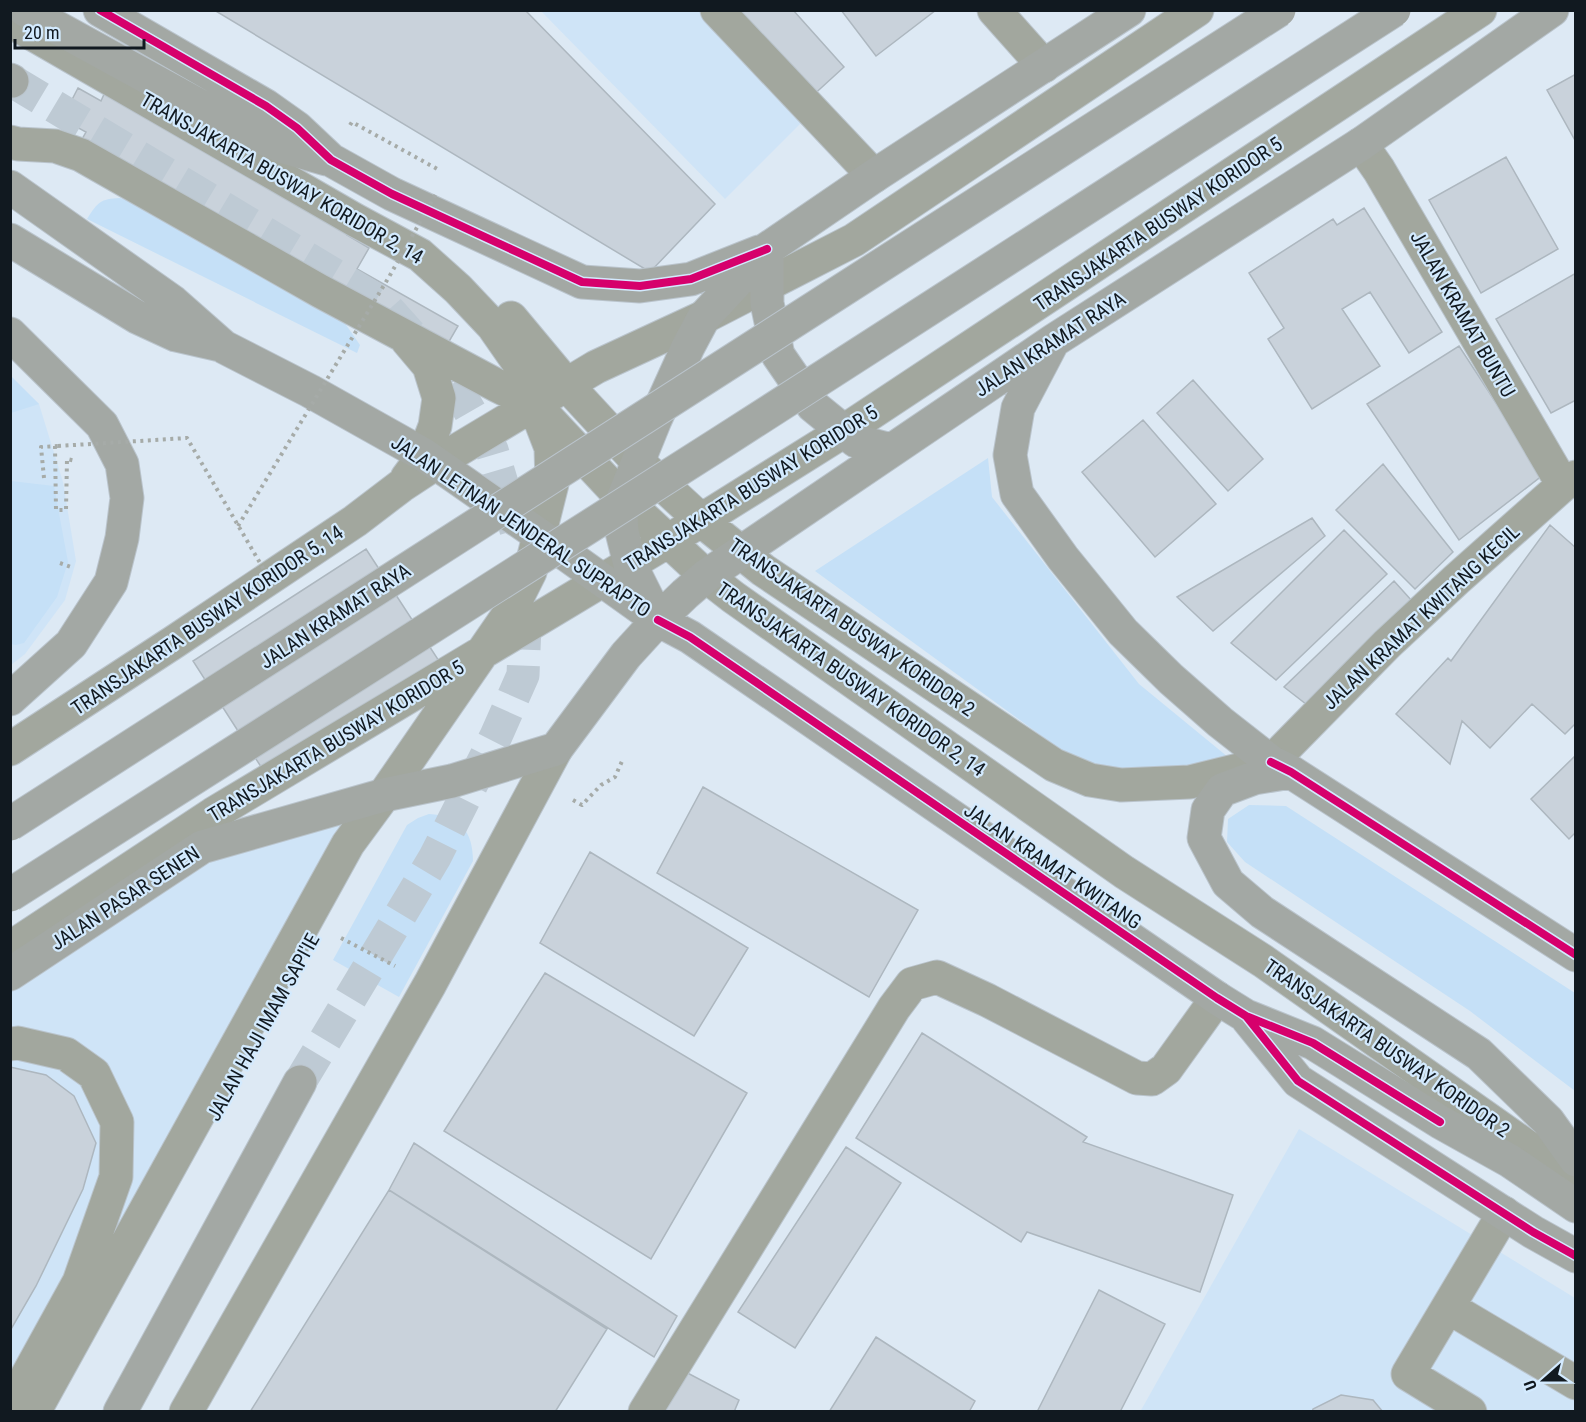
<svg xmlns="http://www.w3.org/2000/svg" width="1586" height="1422" font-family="'Roboto Condensed',sans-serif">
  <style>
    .built { fill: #cfe4f7 }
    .green { fill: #c5e0f7 }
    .building { fill: #c9d2db; stroke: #adb7bf; stroke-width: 1.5 }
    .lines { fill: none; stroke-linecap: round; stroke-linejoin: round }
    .major-tunnel { stroke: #becad4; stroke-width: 33; stroke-dasharray: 33 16; stroke-linecap: butt }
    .minor-casing { stroke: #bac4cc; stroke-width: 35 }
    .major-casing { stroke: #bac4cc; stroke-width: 35 }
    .path { stroke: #a6aba8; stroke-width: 4; stroke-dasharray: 3 4.5; stroke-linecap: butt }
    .minor { stroke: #a2a79e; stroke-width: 33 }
    .major { stroke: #a3a8a4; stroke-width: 33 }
    .major-bridge-casing { stroke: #bac4cc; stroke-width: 35; stroke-linecap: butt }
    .path-bridge { stroke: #a6aba8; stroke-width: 4; stroke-dasharray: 3 4.5; stroke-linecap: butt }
    .major-bridge { stroke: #a3a8a4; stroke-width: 33 }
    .cycleway-casing { stroke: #d3eafe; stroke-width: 11 }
    .cycleway { stroke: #d6006c; stroke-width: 8 }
    .labels { text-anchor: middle; stroke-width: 4.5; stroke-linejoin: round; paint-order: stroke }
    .street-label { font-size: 20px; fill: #111920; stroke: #d3eafe }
  </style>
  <rect width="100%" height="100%" fill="#dde9f4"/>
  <!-- built -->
  <path class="built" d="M541,11H699L805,119L725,199Z
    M10,376L39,404L63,482L76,561L65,600L25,654L11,665Z
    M384,795L11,1412V971L202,847Z
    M1299,1129L1575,1298V1411L1140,1412Z"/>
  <!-- green -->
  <path class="green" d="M120,198L135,203L342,319L360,345L357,353L87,219C98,202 100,199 120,198Z
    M11,376L39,404L11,413Z
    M988,458L992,497L1139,684L1245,771L1102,780L815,571Z
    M11,481L54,486L68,562L57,597L24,643L16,645L10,644Z
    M1249,805L1286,806L1575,993V1091L1470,1011L1245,862L1227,842L1228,819Z
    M429,814C460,816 473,831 473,861L399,997L333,960L407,825L418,818Z"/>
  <!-- building -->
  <path class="building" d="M214,10H525L715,204L650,272Z
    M729,10H793L844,67L809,99Z
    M841,10H936L876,56Z
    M1576,74V142L1547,90Z
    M78,88L101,101L105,92L350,229L347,235L369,248L357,269L458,326L447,345L81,141L86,132L62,119Z
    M1506,157L1558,249L1481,293L1429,200Z
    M1364,208L1442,332L1409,353L1370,292L1342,309L1380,366L1312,409L1268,339L1284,328L1249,273L1333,219L1337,225Z
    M1576,273V400L1551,413L1496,319Z
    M1459,346L1543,475L1459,540L1367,404Z
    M1193,380L1263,459L1228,491L1157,413Z
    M1143,420L1216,504L1155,557L1082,472Z
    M1383,464L1453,552L1415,589L1336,510Z
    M1312,518L1325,536L1213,631L1177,597Z
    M1550,525L1576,548V723L1565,734L1532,704L1490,748L1462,721L1450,764L1396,714L1448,658L1451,661Z
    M1344,530L1387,574L1276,680L1231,643Z
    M366,549L439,661L265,773L193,661Z
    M1394,581L1412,601L1306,704L1284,687Z
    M1576,755V832L1569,839L1531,799Z
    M703,787L918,910L869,997L657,873Z
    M590,852L748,948L694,1036L540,943Z
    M545,973L747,1093L651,1259L444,1131Z
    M922,1033L1087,1137L1083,1142L1233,1195L1200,1292L1027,1232L1021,1242L856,1138Z
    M10,1067L46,1075L74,1096L96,1143L83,1189L36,1286L10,1331Z
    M414,1143L677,1316L654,1357L389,1190Z
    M846,1147L901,1183L795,1348L738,1312Z
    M389,1190L607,1329L555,1412H250Z
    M1099,1290L1165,1324L1120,1412H1037Z
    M876,1337L975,1401L969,1412H829Z
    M678,1368L739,1400L734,1412H655Z
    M1341,1395L1373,1400L1383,1412H1312L1313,1409Z"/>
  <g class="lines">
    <!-- major-tunnel -->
    <path class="major-tunnel" d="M12,81L383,304L453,382L492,450L516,530
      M300,1082L435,857L496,736L523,675L526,601"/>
    <!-- minor casing -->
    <g class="minor-casing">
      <path id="minor" d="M717,10L874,176
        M994,10L1044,66
        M10,21L355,220L420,255L458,289L493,326L523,369L534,395V404L551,448L552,484L530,572L509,614L384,795L348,844L34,1412
        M10,142L18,144L55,146L81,155L320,291L496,385L534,404L623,499L706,576L733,597L1124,872L1263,961L1576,1181
        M1361,144L1379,170L1563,485
        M511,318L566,384L638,462L702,521L763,570L1054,765L1090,780L1121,785L1190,782L1271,762L1387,644L1457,579L1563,485L1576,477
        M407,340L429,366L439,398L435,426L424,455L407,478
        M10,749L174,642L355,521L401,486L436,463L596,367L704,317L854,240L1197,10
        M10,948L213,814L668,541L844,431L1480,10
        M10,1044L18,1043L66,1054L94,1074L117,1122L116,1177L79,1282L10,1407
        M1504,1213L1448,1307L1576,1383
        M1448,1307L1408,1374L1470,1412
        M186,1412L430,984L556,749
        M645,1412L894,1008L912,984L937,977L987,1000L1137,1078L1152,1079L1166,1069L1217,998"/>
    </g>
    <!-- major casing -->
    <g class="major-casing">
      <path id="major" d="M25,10L242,129L284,147L326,159
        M100,10L266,106L297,128L331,160L392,194L582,282L640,286L691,279L759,252
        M10,80L12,81
        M10,187L173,302L224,347L310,391L424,455L539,535L658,620L690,637L1217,998L1246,1016L1313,1043L1440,1122L1510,1161L1576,1206
        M10,240L137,317L176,335L220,345
        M767,249V303L778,355L813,406L856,441L891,450
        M10,334L102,425L122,464L127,498L122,538L111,582L71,644L10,699
        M1051,345L1018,408L1010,455L1017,494L1063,558L1123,632L1171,679L1220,722L1271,762L1291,772L1576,955
        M656,616L630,564L622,532L621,516L623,499L655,420L688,347L704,317L767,249L874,176L1129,10
        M1291,772L1254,778L1222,790L1208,810L1204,838L1228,883L1262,912L1479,1054L1548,1121L1576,1160
        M10,974L202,847L384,795L452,781L556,749L626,655L658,620L685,594L706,576L1053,341L1361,144L1552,10
        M1247,1018L1298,1081L1533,1232L1576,1256
        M120,1412L300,1082"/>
    </g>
    <!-- path -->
    <path class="path" d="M350,125L352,122L439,170
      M55,446L56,510H66L67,459L76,461
      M44,478L41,447L58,446
      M60,563L74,568
      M573,800L582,805L601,785L615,777L623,759
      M341,938L395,966"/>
    <!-- minor -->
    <use href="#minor" class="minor"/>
    <!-- major -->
    <use href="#major" class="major"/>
    <!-- major-bridge casing -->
    <g class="major-bridge-casing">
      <path id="major-bridge" d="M10,824L1279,10
        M10,895L722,442L1394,10"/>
    </g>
    <!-- path-bridge -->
    <path class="path-bridge" d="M58,446L187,438L277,592
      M238,526L389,277L437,192"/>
    <!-- major-bridge -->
    <use href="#major-bridge" class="major-bridge"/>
    <!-- cycleway casing -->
    <g class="cycleway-casing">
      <path id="cycleway" d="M100,10L266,106L297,128L331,160L392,194L582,282L640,286L691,279L767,249
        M658,620L690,637L1217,998L1246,1016L1313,1043L1440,1122
        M1271,762L1291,772L1576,955
        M1246,1016L1298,1081L1533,1232L1576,1256"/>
    </g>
    <!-- cycleway -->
    <use href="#cycleway" class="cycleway"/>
  </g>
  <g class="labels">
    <!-- street labels -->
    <g class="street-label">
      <text transform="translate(282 178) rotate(30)" y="7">TRANSJAKARTA BUSWAY KORIDOR 2, 14</text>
      <text transform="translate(1158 224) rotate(-34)" y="7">TRANSJAKARTA BUSWAY KORIDOR 5</text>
      <text transform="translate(1463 314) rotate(60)" y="7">JALAN KRAMAT BUNTU</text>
      <text transform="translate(1050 344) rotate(-33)" y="7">JALAN KRAMAT RAYA</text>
      <text transform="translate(751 488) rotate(-32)" y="7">TRANSJAKARTA BUSWAY KORIDOR 5</text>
      <text transform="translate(521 526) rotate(34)" y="7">JALAN LETNAN JENDERAL SUPRAPTO</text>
      <text transform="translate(335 616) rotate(-33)" y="7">JALAN KRAMAT RAYA</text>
      <text transform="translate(1421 617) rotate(-43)" y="7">JALAN KRAMAT KWITANG KECIL</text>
      <text transform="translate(207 620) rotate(-34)" y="7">TRANSJAKARTA BUSWAY KORIDOR 5, 14</text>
      <text transform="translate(852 627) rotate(35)" y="7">TRANSJAKARTA BUSWAY KORIDOR 2</text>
      <text transform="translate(851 679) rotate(35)" y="7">TRANSJAKARTA BUSWAY KORIDOR 2, 14</text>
      <text transform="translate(336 741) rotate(-31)" y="7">TRANSJAKARTA BUSWAY KORIDOR 5</text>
      <text transform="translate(1053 866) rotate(34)" y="7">JALAN KRAMAT KWITANG</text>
      <text transform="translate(125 898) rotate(-33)" y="7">JALAN PASAR SENEN</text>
      <text transform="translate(263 1027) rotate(-61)" y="7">JALAN HAJI IMAM SAPI'IE</text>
      <text transform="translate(1387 1048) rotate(35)" y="7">TRANSJAKARTA BUSWAY KORIDOR 2</text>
    </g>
  </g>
  <!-- border -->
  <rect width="1586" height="1422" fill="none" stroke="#111920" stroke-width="24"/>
  <!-- north arrow -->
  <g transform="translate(1544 1380) rotate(249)" stroke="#d3eafe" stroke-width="4.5" paint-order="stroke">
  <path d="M0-4.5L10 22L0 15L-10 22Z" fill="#111920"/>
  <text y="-9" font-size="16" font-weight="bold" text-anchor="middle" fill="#111920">U</text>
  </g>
  <!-- scale -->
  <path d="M15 39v9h129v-9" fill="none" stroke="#111920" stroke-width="3"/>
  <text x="24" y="39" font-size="18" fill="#111920" stroke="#d3eafe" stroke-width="4.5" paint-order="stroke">20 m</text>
</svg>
